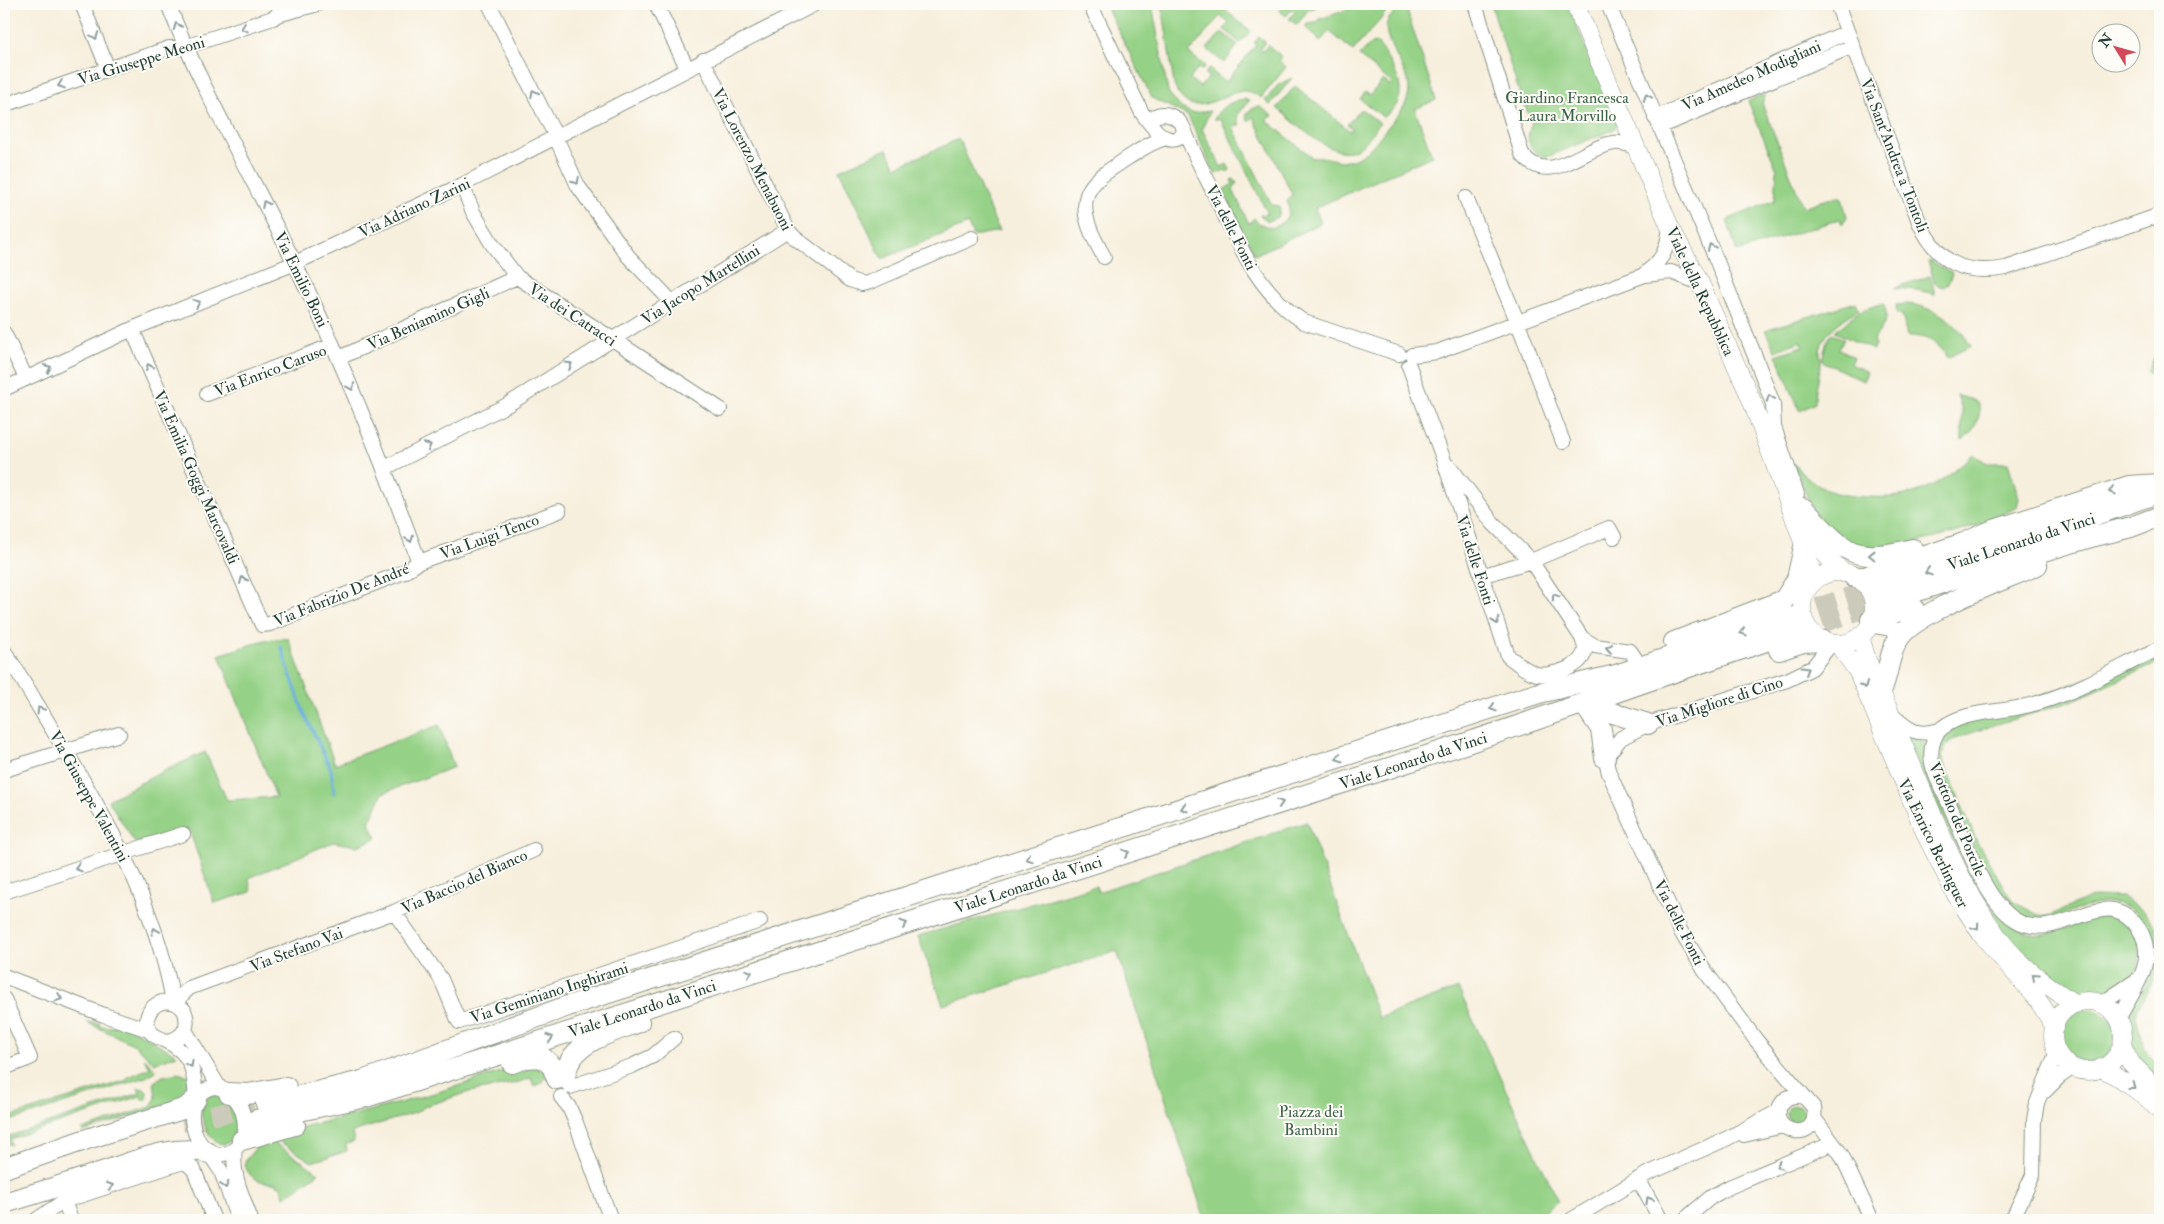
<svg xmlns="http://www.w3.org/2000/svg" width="2164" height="1224" font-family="'IM FELL Double Pica',serif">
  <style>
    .green { fill: #95d186; stroke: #5a875d }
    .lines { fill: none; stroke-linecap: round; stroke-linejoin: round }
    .stream { stroke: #6cafe1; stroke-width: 3 }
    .highway-tunnel { stroke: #cccbbb; stroke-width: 20; stroke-dasharray: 20 10; stroke-linecap: butt }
    .minor-casing { stroke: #8b9688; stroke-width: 16 }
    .major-casing { stroke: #8b9688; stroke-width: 19 }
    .highway-casing { stroke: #8b9688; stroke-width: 22 }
    .minor { stroke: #fff; stroke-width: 14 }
    .major { stroke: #fff; stroke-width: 18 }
    .highway { stroke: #fff; stroke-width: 20 }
    .oneway { stroke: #8f9e9a }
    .labels { text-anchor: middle; stroke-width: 4; stroke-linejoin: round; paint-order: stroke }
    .street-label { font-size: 16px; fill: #1f3d34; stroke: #fdfcf7 }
    .park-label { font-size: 16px; fill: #3c6248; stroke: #fdfcf7 }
  </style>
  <rect width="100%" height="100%" fill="#fdfcf7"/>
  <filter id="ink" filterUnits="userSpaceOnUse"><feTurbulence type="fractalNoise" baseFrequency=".02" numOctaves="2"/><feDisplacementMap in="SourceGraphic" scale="10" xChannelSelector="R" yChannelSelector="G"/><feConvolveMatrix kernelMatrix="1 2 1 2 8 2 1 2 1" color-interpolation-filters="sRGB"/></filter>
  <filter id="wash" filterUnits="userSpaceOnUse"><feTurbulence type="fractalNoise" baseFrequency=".0096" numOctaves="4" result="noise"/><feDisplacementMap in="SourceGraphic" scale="20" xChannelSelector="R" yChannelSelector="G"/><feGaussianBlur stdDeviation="1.12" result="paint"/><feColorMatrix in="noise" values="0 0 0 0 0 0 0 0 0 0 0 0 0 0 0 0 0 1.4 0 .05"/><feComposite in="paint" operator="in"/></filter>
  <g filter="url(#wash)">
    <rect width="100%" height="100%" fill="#f7efdd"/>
    <!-- green -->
    <path class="green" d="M1105,4H1152L1168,92L1181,108L1192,113L1210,111L1202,129L1221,167L1227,164L1230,170L1227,173L1225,170L1215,174L1188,116L1152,98Z
      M1162,4H1204L1207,6L1209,4H1217L1251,31L1240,43L1224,29L1229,23L1220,16L1189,53L1205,66L1202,70L1198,68L1190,79L1200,87L1209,77L1205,74L1209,69L1226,82L1256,45L1254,43L1259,37L1265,42L1260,49L1263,51L1268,45L1282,57L1279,61L1286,67L1261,98C1256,94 1252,92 1246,91C1222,90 1191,127 1174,85Z
      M1289,4H1323L1307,11L1297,25L1289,19L1295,12L1292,9L1286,16L1280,11L1284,5L1286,6Z
      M1364,4H1378L1379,7L1391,4L1381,19L1353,51L1329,31L1320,42L1305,27L1307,24L1316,23L1320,19Z
      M1491,4H1567L1612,109L1617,125L1613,130L1547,157C1529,152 1524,140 1532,123L1521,98Z
      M1406,8L1436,100L1415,109L1432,156L1315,208L1321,223L1255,255L1223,190L1233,184L1231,180L1234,179L1237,183L1233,190L1249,224L1254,218L1258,223L1271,228C1284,224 1292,215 1287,201L1292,194L1253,117L1248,121L1246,116L1250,110L1259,106L1273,116L1266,120L1313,158C1327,153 1338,167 1357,158C1370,152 1378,138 1387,128C1397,116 1409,105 1409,89C1409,63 1360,22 1406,8Z
      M1222,32L1238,45L1224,63L1207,49Z
      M1375,43H1378C1392,67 1417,97 1383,117L1360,99L1365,92L1370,95L1383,80L1390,85L1392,83L1359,56L1369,45Z
      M1292,78L1270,105L1265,101L1278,85Z
      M1295,86L1350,131L1352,128L1347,124L1361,109L1380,123C1372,132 1366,143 1356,149C1333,162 1295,122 1277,108Z
      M1764,95L1765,97L1762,103L1803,207L1838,196L1842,198L1847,217L1842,224L1840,219L1737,252L1727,220L1775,200L1777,170L1748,101Z
      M1245,99L1249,101L1237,116L1240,125L1233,127L1272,205L1280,206L1279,216L1268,221L1260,215L1268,214L1221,120L1214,119C1220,107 1231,101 1245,99Z
      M959,139L999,231L973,236L968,224L882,259L839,170L887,149L896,167Z
      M1928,261H1931L1952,273L1948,284L1943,287L1935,284Z
      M1930,276L1935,294L1917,290L1894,288Z
      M1856,302L1859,309C1844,319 1822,332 1820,352C1820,356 1821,360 1821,364C1819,377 1815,390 1815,403L1800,411L1776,355L1803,346L1801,341L1775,351L1765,330Z
      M1883,303C1891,322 1882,325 1874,340L1876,345L1873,350L1835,332L1859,311Z
      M1907,304C1935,306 1957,322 1971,346L1947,358C1940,342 1924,335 1907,336L1902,315L1897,313L1896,305Z
      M1832,334L1844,339L1839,349L1854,357L1851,364L1867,372L1863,381L1824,362L1822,359L1827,341Z
      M2160,346V378L2147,372Z
      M1957,395C1963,398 1970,398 1976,402C1986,411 1972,436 1962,440V410Z
      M1973,454L1987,463H2008L2019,498L2017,507L1990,521L1954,533L1878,552L1855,550L1815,515L1793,463C1818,490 1831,495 1867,497C1916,500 1938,486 1973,454Z
      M288,638L335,764L439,725L454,767L383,793L369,822L377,838L357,846L333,842L249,878L251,892L214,903L189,829L135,843L108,800L160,773L205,752L227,800L276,797L219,655L265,640Z
      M2160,652V662L2067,703L1994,725L1952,740L1944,747L1942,758L1977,842L2012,901L2038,915L2049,916L2094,896L2122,897L2142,910L2155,926L2160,943L2159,962L2152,983L2137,1009L2136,1017L2144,1046L2148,1054L2160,1066V1085C2149,1074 2136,1061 2131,1046C2129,1041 2130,1036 2129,1031C2128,1026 2126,1021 2127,1016C2129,1006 2137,998 2142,990C2156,970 2159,944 2144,923C2106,869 2057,944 2013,910C1986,889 1951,794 1935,759L1938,742L1951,728Z
      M1903,733L1927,745C1926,752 1924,760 1926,768C1928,783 1938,799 1944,813C1957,842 1976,891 1997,913C2005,923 2019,931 2032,934C2062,939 2100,904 2123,921C2149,939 2144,974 2117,988C2113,990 2108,995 2104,995C2100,996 2071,992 2066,991L2013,947L1982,903Z
      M1307,822L1379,1018L1458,988L1558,1201L1533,1220H1205L1117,951L943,1005L918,936L1096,886L1098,892Z
      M2061 1036a27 27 0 1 1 54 0a27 27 0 1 1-54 0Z
      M86,1022L99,1023V1026L114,1027L115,1023L129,1027L177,1055L154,1063L135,1045Z
      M145,1058L156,1071L146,1077L4,1123L9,1117L127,1080L128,1077L150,1068L144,1059Z
      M531,1061L540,1062L546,1077L542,1083L534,1086L531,1078L516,1083L469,1092L426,1106L415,1113L352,1132L354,1142L346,1144L347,1151L312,1162L272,1137V1134C360,1114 446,1093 531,1061Z
      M177,1073L190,1076V1091L184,1099L83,1132L82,1130L150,1107L156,1098L154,1082L163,1076Z
      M138,1088L144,1089L147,1092L146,1100L143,1101L141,1096L10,1139L11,1145L4,1143V1132L7,1130L9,1136L140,1093Z
      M214,1094C231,1097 239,1118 234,1134C222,1168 181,1105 214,1094Z
      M1787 1114a9 9 0 1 1 18 0a9 9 0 1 1-18 0Z
      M270,1140L319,1173L284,1197L281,1186H278L277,1183C262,1184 245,1178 245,1161L257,1146Z"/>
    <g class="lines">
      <!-- stream -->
      <path class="stream" d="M281,647L303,711L331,769L334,793"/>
    </g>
  </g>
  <g filter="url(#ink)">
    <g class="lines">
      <!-- highway-tunnel -->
      <path class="highway-tunnel" d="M1789,617L1881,587
        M1794,632L1887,601
        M182,1122L254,1107"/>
      <!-- minor casing -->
      <g class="minor-casing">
        <path id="minor" d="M82,4L108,69
          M168,4C203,93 252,176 294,262C342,359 382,460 419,562
          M489,4L552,129L578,186L628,256L672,302
          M656,4L687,68
          M1090,4L1142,113C1150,123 1165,149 1182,136L1184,129C1179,117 1165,110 1153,117L1151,125
          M1475,4L1522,154C1549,189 1582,147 1614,143C1622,142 1629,145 1637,147
          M1608,4L1716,259L1756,359L1773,404L1774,427L1797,494
          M1837,4L1920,224C1938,262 1963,276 2006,268L2160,215
          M277,15L318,4
          M703,60L788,230L794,237L850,280L862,284L870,282L972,238
          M4,105L169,48L185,47L273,18L277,15L284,4
          M1655,118L1847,32
          M1659,127L1853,46
          M1184,129C1192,151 1204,173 1215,195C1237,241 1258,293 1304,322L1399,354
          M462,185L473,212L492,244L517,277L720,409
          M1466,198L1518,323L1563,442
          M1104,257C1095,241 1080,215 1087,195C1092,179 1113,168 1126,159C1139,151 1152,141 1167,138
          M1645,275L1671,272L1700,283
          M132,329L262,625L270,624L404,572L419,562L559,511
          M4,333L26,378
          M1412,355L1437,352L1642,276C1662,261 1667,252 1670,227
          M339,358L517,277
          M1409,366L1443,458L1508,656C1517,663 1526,671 1537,674C1551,677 1584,667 1585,649C1585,646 1583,642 1582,638
          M4,389L132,329L295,263L462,185L815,4
          M207,394L333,345
          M1450,467L1493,523L1531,561L1582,638L1595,646L1630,651L1635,658
          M385,468L507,405L788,230
          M1481,576L1531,561L1609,528L1614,537
          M1869,625L1904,631
          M4,651C22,677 37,705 54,732C106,817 155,902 173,1001
          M1892,715C1909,730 1916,737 1940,730
          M4,770L119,734
          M4,892L183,834
          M394,912L441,979L459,1022L760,921
          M4,976L104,1015L149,1030
          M4,999L30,1058L4,1068
          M175,1002L189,988L394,912L534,850
          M2101,1004L2137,980
          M2118,1019C2133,991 2159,959 2139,929C2104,877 2060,949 2014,919C1983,898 1966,842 1951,808C1945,794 1935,778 1932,763C1930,751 1932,736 1942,728C1963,711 1996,713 2021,707C2071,697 2115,669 2160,648
          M185,1030L219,1087
          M165,1041C183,1040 191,1026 184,1010C167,990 138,1009 150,1031C154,1037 160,1038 166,1041C193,1054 194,1072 196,1099
          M214,1087C246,1089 259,1146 224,1154C195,1162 174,1095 214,1087Z
          M570,1087L632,1066L653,1056L674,1038
          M2045,1091L2059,1077L2073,1067
          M561,1097L569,1107L576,1123L611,1220
          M1803,1097C1795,1095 1787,1096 1782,1103C1762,1131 1820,1147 1814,1108L1756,1040L1705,971L1681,932L1609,773L1605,758L1621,738L1648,724L1787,680L1812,668L1831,644
          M1814,1118L1841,1154L1872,1220
          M1744,1135L1783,1126
          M235,1149C231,1174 243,1197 251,1220
          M209,1153L221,1171L238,1220
          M1638,1179L1661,1220
          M64,1201L71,1220
          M36,1220L64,1201L183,1162L189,1165L194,1170L214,1220
          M1571,1220L1647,1174L1726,1139L1779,1111
          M1684,1220L1711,1197L1729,1187L1824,1147
          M2012,1220L2033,1175L2034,1120L2037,1103L2057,1051"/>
      </g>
      <!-- major casing -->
      <g class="major-casing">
        <path id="major" d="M1575,4L1670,227L1700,283L1751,399L1802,539L1811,571L1812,583
          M1806,515L1825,554L1843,573
          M1802 608a36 36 0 1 1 72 0a36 36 0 1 1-72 0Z
          M1860,636L1867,660C1884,698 1900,737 1916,775C1939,831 1962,888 1998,937C2019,965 2046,985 2075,1004
          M1838,644L1858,672L1927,837L1955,893L1982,935L2036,997L2055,1027
          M2053 1036a35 35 0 1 1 70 0a35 35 0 1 1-70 0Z
          M2122,1045L2131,1063L2160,1092
          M2101,1068C2124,1079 2141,1093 2160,1109"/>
      </g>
      <!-- highway casing -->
      <g class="highway-casing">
        <path id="highway" d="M1803,508C1845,552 1850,564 1913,549
          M1854,577H1865L1964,543L1991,531L2129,486L2160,484
          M1881,587L2008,546L2160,492
          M1887,601L2009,561L2095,536L2131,527L2160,516
          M1871,620L1913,607
          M1674,642L1784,600L1797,579L1804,547
          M1779,650L1803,642L1824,641
          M1881,691C1889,674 1888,654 1899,638C1917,611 2005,580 2037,565
          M1597,708L1648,724
          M1588,710L1601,729L1605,758
          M512,1063L526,1058L542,1057L552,1066L557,1079
          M565,1079C567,1042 611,1033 639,1022
          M229,1093L248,1094L286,1087
          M266,1104L362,1081L568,1006L1539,693L1616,675L1789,617
          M256,1120L366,1097L470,1064L1470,742C1578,706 1685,667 1794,632
          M242,1140L295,1125
          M4,1168L84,1140L186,1108L196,1099
          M4,1203C35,1194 66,1184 96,1174C131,1163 172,1143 209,1153"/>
      </g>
      <!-- minor -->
      <use href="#minor" class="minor"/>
      <!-- major -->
      <use href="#major" class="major"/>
      <!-- highway -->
      <use href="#highway" class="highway"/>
    </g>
    <!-- one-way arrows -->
    <defs><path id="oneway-chevron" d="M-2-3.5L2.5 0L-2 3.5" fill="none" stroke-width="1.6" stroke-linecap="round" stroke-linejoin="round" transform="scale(1.25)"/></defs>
    <g class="oneway">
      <use href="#oneway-chevron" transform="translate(177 26) rotate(-112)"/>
      <use href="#oneway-chevron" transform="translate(244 28) rotate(161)"/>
      <use href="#oneway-chevron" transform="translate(95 36) rotate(69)"/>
      <use href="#oneway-chevron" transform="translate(61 85) rotate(161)"/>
      <use href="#oneway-chevron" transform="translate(534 93) rotate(-117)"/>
      <use href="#oneway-chevron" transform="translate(1647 97) rotate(-112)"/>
      <use href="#oneway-chevron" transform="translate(576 181) rotate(64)"/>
      <use href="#oneway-chevron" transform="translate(265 204) rotate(-117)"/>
      <use href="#oneway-chevron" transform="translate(1711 247) rotate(-113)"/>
      <use href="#oneway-chevron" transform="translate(197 303) rotate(-22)"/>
      <use href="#oneway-chevron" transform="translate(569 365) rotate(-32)"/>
      <use href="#oneway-chevron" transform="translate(149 367) rotate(-114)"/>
      <use href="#oneway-chevron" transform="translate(48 368) rotate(-25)"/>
      <use href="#oneway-chevron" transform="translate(351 387) rotate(67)"/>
      <use href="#oneway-chevron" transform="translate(1770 398) rotate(-110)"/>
      <use href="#oneway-chevron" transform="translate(428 446) rotate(-28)"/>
      <use href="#oneway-chevron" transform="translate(2112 491) rotate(162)"/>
      <use href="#oneway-chevron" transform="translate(410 539) rotate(70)"/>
      <use href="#oneway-chevron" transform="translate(1872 555) rotate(-179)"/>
      <use href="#oneway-chevron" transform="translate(1928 572) rotate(162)"/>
      <use href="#oneway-chevron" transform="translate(243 580) rotate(-114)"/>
      <use href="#oneway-chevron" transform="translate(1555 597) rotate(-124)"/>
      <use href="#oneway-chevron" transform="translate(1496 621) rotate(71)"/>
      <use href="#oneway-chevron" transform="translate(1743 632) rotate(162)"/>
      <use href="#oneway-chevron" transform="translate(1609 648) rotate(-171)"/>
      <use href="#oneway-chevron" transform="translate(1806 670) rotate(-31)"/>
      <use href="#oneway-chevron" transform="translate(1864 685) rotate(68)"/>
      <use href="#oneway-chevron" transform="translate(1493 708) rotate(162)"/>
      <use href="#oneway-chevron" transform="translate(40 710) rotate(-122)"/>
      <use href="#oneway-chevron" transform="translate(1339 758) rotate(162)"/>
      <use href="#oneway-chevron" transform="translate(1280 803) rotate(-18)"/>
      <use href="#oneway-chevron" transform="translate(1184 808) rotate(162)"/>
      <use href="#oneway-chevron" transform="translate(1126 853) rotate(-18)"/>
      <use href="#oneway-chevron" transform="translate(1029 858) rotate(162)"/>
      <use href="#oneway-chevron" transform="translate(78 868) rotate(162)"/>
      <use href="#oneway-chevron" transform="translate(904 924) rotate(-18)"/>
      <use href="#oneway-chevron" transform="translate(1976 927) rotate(56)"/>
      <use href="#oneway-chevron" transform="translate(155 931) rotate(-109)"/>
      <use href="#oneway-chevron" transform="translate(749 973) rotate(-18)"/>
      <use href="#oneway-chevron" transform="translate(2035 976) rotate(-138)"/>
      <use href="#oneway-chevron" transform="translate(59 998) rotate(21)"/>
      <use href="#oneway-chevron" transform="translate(550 1038) rotate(-18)"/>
      <use href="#oneway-chevron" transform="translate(190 1064) rotate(62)"/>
      <use href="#oneway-chevron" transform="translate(2132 1086) rotate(37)"/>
      <use href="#oneway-chevron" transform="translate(1779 1166) rotate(157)"/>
      <use href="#oneway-chevron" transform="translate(225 1185) rotate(72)"/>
      <use href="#oneway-chevron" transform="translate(110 1186) rotate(-18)"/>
      <use href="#oneway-chevron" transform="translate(1649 1200) rotate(-120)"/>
    </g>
  </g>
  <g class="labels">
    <!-- street labels -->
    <g class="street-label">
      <text transform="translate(141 60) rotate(-17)" y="6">Via Giuseppe Meoni</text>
      <text transform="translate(1751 75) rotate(-24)" y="6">Via Amedeo Modigliani</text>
      <text transform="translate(1895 155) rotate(69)" y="6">Via Sant'Andrea a Tontoli</text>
      <text transform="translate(753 159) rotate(63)" y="6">Via Lorenzo Menabuoni</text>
      <text transform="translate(414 207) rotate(-25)" y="6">Via Adriano Zarini</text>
      <text transform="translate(1232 227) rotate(63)" y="6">Via delle Fonti</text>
      <text transform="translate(302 279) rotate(64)" y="6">Via Emilio Boni</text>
      <text transform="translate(700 284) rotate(-32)" y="6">Via Jacopo Martellini</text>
      <text transform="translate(1701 291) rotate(65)" y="6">Viale della Repubblica</text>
      <text transform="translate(573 314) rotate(33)" y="6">Via dei Catracci</text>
      <text transform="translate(428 318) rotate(-24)" y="6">Via Beniamino Gigli</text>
      <text transform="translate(270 370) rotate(-21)" y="6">Via Enrico Caruso</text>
      <text transform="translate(197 477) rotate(66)" y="6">Via Emilia Goggi Marcovaldi</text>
      <text transform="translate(489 536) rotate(-20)" y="6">Via Luigi Tenco</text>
      <text transform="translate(2021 541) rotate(-18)" y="6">Viale Leonardo da Vinci</text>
      <text transform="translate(1476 560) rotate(72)" y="6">Via delle Fonti</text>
      <text transform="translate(341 594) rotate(-22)" y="6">Via Fabrizio De André</text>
      <text transform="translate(1719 701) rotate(-18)" y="6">Via Migliore di Cino</text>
      <text transform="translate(1413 760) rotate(-18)" y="6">Viale Leonardo da Vinci</text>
      <text transform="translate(90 796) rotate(61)" y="6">Via Giuseppe Valentini</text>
      <text transform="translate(1958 819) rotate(67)" y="6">Viottolo del Porcile</text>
      <text transform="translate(1934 843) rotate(64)" y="6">Via Enrico Berlinguer</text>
      <text transform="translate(464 881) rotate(-24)" y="6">Via Baccio del Bianco</text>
      <text transform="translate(1028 884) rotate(-18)" y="6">Viale Leonardo da Vinci</text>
      <text transform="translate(1680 922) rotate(63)" y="6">Via delle Fonti</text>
      <text transform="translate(296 949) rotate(-21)" y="6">Via Stefano Vai</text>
      <text transform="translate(549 992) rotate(-18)" y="6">Via Geminiano Inghirami</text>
      <text transform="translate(642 1008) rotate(-18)" y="6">Viale Leonardo da Vinci</text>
    </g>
    <!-- park labels -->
    <g class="park-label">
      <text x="1567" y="103">Giardino Francesca<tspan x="1567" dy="18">Laura Morvillo</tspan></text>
      <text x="1311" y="1117">Piazza dei<tspan x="1311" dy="18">Bambini</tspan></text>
    </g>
  </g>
  <!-- margin -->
  <rect width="2164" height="1224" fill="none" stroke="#fdfcf7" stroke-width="20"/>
  <!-- north arrow -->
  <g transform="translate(2116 48) rotate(307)"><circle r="24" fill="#fdfcf7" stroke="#a4b0a9"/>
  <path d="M0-4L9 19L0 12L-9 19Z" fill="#d1495b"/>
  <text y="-8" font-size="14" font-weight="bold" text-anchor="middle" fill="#1f3d34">N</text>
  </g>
</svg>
